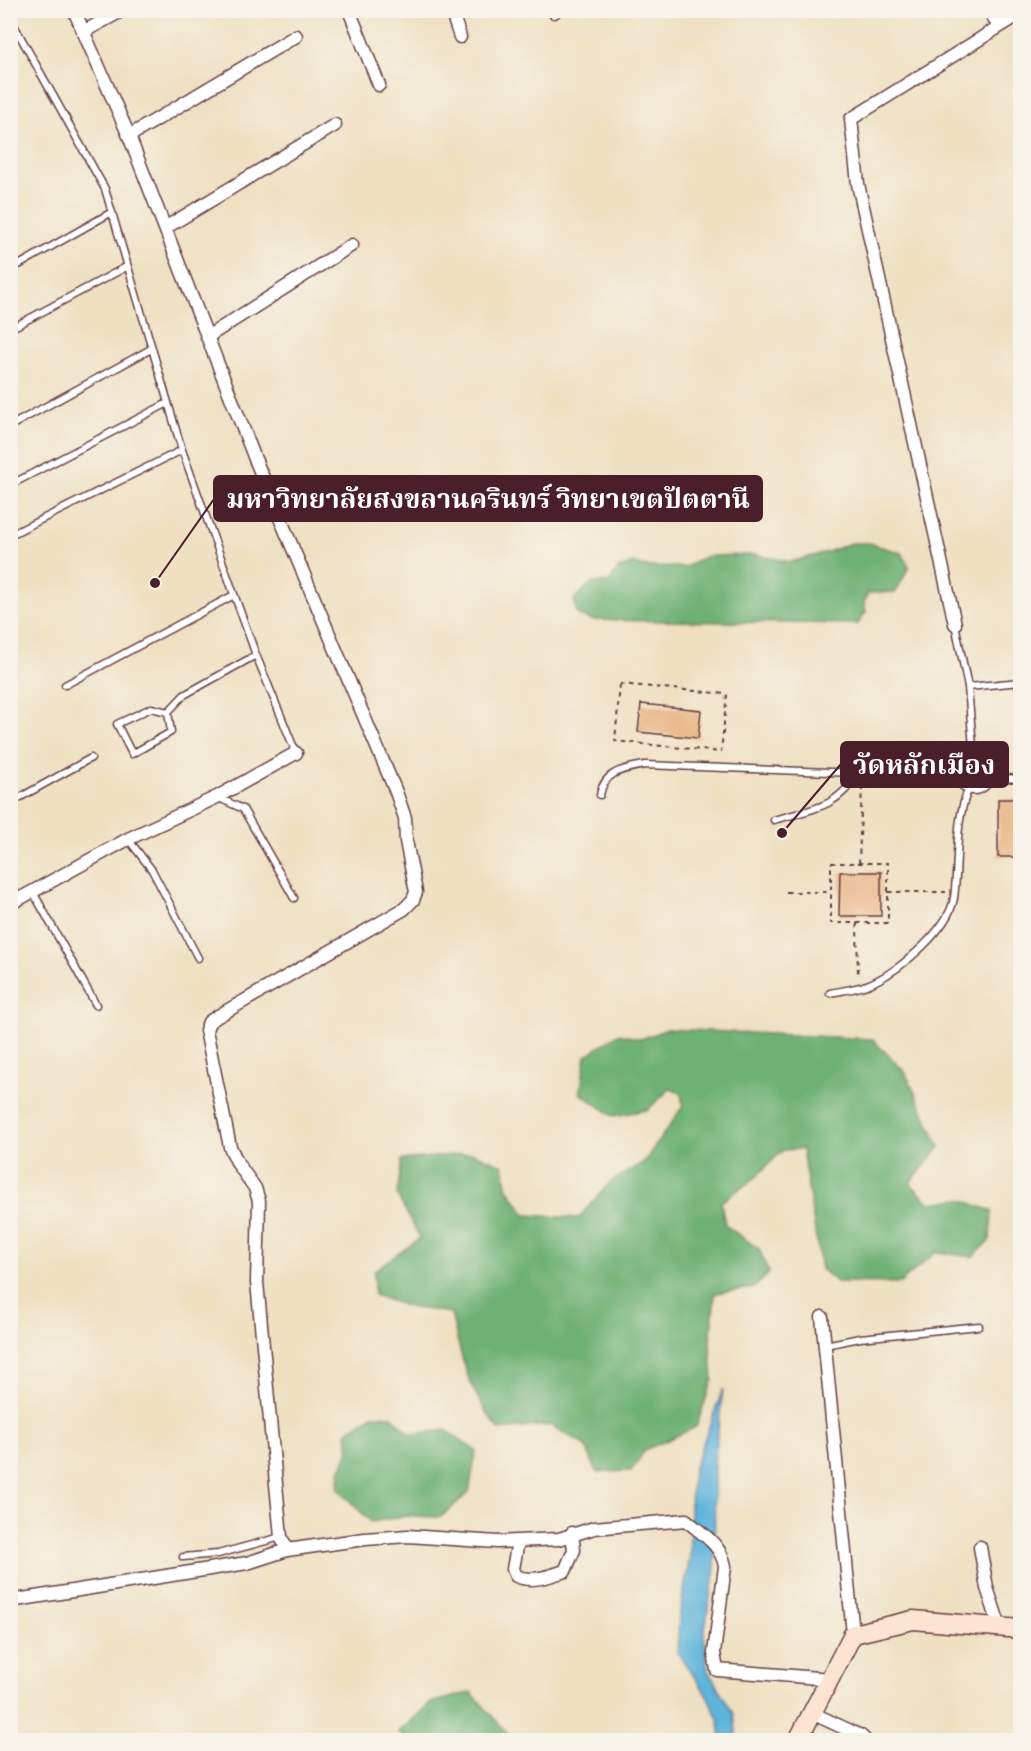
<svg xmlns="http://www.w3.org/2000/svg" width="1031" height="1751" font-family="'IM FELL Double Pica','Noto Serif Thai',serif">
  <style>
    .forest { fill: #6eb175; stroke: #5c6850; stroke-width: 1.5 }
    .water { fill: #5fb4db; stroke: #546a83; stroke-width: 1.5 }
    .building { fill: #eab282 }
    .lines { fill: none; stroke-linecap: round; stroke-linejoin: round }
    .lane-casing { stroke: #633c42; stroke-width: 9 }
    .street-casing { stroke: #633c42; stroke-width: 15 }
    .secondary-casing { stroke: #633c42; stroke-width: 21 }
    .path { stroke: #633c42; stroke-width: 2; stroke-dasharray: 4.5 4.5; stroke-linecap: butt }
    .lane { stroke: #fff; stroke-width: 6 }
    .street { stroke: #fff; stroke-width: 12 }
    .secondary { stroke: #fde4d1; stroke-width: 18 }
    .leader { fill: none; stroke: #4a1f2b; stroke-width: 2 }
    .callout-dot { fill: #4a1f2b; stroke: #f7f3e8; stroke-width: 2 }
    .callout { fill: #4a1f2b; stroke: #4a1f2b; stroke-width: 2 }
    .callout-label { font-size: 27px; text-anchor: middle; font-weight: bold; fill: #fff }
  </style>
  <rect width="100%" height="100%" fill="#f7f3e8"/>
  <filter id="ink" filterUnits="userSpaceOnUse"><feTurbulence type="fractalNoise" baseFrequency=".0167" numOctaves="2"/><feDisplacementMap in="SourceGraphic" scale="12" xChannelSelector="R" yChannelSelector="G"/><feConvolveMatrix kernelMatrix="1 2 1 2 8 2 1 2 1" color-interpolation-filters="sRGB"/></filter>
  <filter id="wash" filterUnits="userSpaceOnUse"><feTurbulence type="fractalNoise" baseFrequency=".008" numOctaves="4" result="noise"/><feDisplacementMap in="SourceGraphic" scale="24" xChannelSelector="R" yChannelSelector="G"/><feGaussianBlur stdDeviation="1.35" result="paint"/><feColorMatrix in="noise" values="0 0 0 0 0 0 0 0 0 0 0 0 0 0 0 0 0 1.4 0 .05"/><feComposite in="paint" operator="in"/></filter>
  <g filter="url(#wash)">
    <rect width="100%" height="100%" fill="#efe0c2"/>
    <!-- forest -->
    <path class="forest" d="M851,543H869L902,553L909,567L896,592L868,593L864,602L866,612L858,624L592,620L577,614L574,599L591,583L609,582L618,569L632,563L645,567H686L707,556L758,555L790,562L828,552Z
      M667,1029L872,1039L905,1072L940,1147L910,1183L930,1203L960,1199L992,1211L990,1240L973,1257L936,1252L900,1283L836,1282L821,1269L802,1149L783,1150L755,1178L721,1202L725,1225L759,1249L769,1273L754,1288L715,1293L710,1344L713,1379L696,1427L645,1450L631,1471L597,1472L585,1445L550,1425L499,1430C468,1390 462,1362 451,1313L409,1307L374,1295V1271L420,1238L397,1195L402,1160L473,1153L503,1165L508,1189L526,1215L579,1218L609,1183L644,1162L683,1106L681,1093L670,1089L647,1110L613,1116L580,1093L586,1056L618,1034L641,1039Z
      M373,1415L392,1416L410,1434L446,1430L476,1451L469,1492L441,1517L406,1516L371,1522L338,1489L340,1472L349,1451L347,1432Z
      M471,1692L507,1733L520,1740H406L399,1732L431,1703Z"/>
    <!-- water -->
    <path class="water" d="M723,1389L714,1461L715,1569L704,1634L708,1671L734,1714L737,1740H721L719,1721L707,1695L677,1652L679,1618L690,1556V1505L693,1470Z"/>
    <g id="blocks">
      <!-- building -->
      <path class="building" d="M641,704L701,710L698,738L638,732Z
        M998,799H1020V857H998Z
        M840,872H881V916H839Z"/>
    </g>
  </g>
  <g filter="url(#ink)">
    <use href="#blocks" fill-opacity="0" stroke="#633c42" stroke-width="1.5"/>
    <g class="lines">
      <!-- lane casing -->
      <g class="lane-casing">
        <path id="lane" d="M10,18L105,189L182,450L256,655L296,753
          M10,270L112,212
          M10,329L126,267
          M10,426L151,349
          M10,485L168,403
          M10,535L182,450
          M955,624L968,687L974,759
          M65,685L234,595
          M968,687L1020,682
          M168,712L151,708L117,724L132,754L171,732L168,712L184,695L256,655
          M958 775a16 16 0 1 1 32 0a16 16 0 1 1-32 0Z
          M990,777L1020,779
          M600,795C604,771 624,769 645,765L858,773H958
          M217,797L243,809L294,898
          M10,803L91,758
          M774,820C811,809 837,809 858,773
          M128,839L152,870L198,958
          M33,892L96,1005
          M830,993C844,990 861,989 874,982C901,969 949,929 954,898C959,862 954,824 968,790
          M825,1345L860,1338L979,1326
          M183,1557L218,1554L281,1537"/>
      </g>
      <!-- street casing -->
      <g class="street-casing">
        <path id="street" d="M74,10L129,136L255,459L396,792L405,818L406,841L416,892L413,900L404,909L218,1016L209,1022L206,1030L230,1147L238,1164L255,1188L259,1201L257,1282L281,1537L287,1550L365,1539L408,1536L497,1542L559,1539L594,1528L686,1520C702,1534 721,1544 725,1566L714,1653L717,1670L831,1679
          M349,10L379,85
          M451,10L460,37
          M553,10L554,12
          M989,10L999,26
          M83,32L123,10
          M129,136L296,36
          M165,228L335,125
          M207,337L352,245
          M955,624L858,184L851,119L1020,14
          M10,904L128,839L217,797L296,753
          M822,1317L853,1634
          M518,1541L513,1569L516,1576C532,1583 549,1576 565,1571L574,1550L572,1533
          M980,1547L987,1588L1000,1627
          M10,1601L247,1563L287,1550
          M812,1713L861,1736L865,1740"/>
      </g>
      <!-- secondary casing -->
      <g class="secondary-casing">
        <path id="secondary" d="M798,1740L853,1634L913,1620L1020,1629"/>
      </g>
      <!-- path -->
      <path class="path" d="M620,684L727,694L721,752L615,741Z
        M831,863H888V923H831Z
        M859,863L862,785
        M786,892H831
        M888,892H946
        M857,923L858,977"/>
      <!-- lane -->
      <use href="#lane" class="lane"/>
      <!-- street -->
      <use href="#street" class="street"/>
      <!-- secondary -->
      <use href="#secondary" class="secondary"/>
    </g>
  </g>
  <!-- callouts -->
  <path class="leader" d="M155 583L214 499M782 833L841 764"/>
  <g class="callout-dot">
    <circle cx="155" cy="583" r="6"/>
    <circle cx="782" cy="833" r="6"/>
  </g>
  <g class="callout">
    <rect x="214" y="476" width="548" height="45" rx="6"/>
    <rect x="841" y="742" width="167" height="45" rx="6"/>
  </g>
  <g class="callout-label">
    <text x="488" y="508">มหาวิทยาลัยสงขลานครินทร์ วิทยาเขตปัตตานี</text>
    <text x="924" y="774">วัดหลักเมือง</text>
  </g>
  <!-- margin -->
  <rect width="1031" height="1751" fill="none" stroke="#f7f3e8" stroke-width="36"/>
</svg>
